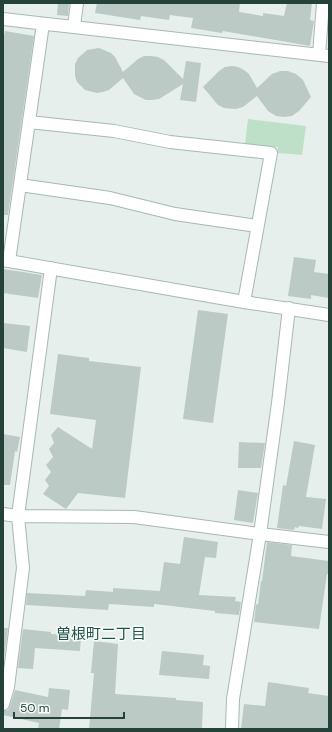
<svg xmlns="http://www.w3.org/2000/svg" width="332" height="732" font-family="'DM Sans','Noto Sans JP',sans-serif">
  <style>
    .green { fill: #bfe0c8 }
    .building { fill: #bbcac4 }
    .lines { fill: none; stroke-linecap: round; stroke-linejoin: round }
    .minor-casing { stroke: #a8b8b2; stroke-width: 14 }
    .minor { stroke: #fff; stroke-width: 12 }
    .labels { text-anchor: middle; stroke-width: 3; stroke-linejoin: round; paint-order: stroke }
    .neighbourhood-label { font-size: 15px; fill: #1f5548; stroke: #f7fbf9 }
  </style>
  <rect width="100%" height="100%" fill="#e6efeb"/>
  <!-- green -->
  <path class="green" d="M248,119L306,126L302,155L278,153V147L245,144Z"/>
  <!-- building -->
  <path class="building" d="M58,3H69L68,16L57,15Z
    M97,3H240L239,12L263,16V13L284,16L287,3H312L310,20L314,21L310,46L223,31L222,33L191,28L193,18L170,15L169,20L141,16L140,20L95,13Z
    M5,31L34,36L8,215H3V41Z
    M99,48L111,53L115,57L123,72L138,59L144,56H151L158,57L164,60L183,79L186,61L201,63L196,102L180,100L183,84L159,99L152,100H146L134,94L123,78L109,90L103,92L97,93L85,90L77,82L75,76V64L78,58L87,50Z
    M232,66L238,67L244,70L249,74L257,88L272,74L280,71H288L296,74L303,80L311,97L299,111L292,116L284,117L276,116L268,111L257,96L243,107L236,109L224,108L218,105L203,87L219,71L225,67Z
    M294,257L316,260L314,272L329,274V298L311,295V299L288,296Z
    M3,269L42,275L38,298L3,293Z
    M198,310L228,314L213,423L183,419Z
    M3,323L30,326L27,352L3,348Z
    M58,354L89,358V361L141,367L125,498L78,493L66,509L43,494L49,486L45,480L51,472L46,465L53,457L49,449L54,443L51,435L58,427L92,449L96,420L50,414Z
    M3,434L20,437L17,452L15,451L10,485H3Z
    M294,441L315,445L306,497L326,499L322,529L299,526L298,528L295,527L294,530L277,528L283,485L286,486Z
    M239,442L265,443L261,468H238Z
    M238,490L258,493L253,523L234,520Z
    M184,537L218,542L216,558L205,557L199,595L236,597L235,601L241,602L239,615L215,613V611L154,604V607L109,604L108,610L26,605L27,593L85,596L86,590L113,592V588L160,591L164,562L180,564Z
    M267,542L292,545L291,556L329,561V574H327L319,629L254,622L256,604L258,605L261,581H262Z
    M3,628H8L3,666Z
    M23,629L51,632V634L81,636L80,651L35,648L33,669L18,668Z
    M94,641L118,644L115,694L176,698V700L203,702L202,729H89L94,673H91Z
    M162,651L204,655L203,665L210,666L209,679L159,675Z
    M268,682L309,688L308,693L329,696V729H241L244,704L265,706Z
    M49,688L70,690L68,710L62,709L59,729H38L39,723L3,715V711L8,710L10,706L15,690L48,697Z"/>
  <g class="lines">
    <!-- minor casing -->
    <g class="minor-casing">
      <path id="minor" d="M3,19L329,56
        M74,26L77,3
        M319,55L323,3
        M29,122L114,131L170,142L271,153L244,302
        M20,185L110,198L175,214L257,226
        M3,260L244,302L329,315
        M9,261L43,24
        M3,514L18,516L134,517L260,534L329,542
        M3,704L8,687L23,568L18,516L51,268
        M232,729L233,699L260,534L278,403L289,308"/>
    </g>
    <!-- minor -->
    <use href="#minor" class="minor"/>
  </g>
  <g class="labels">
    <!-- neighbourhood labels -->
    <g class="neighbourhood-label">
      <text x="101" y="639">曽根町二丁目</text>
    </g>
  </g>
  <!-- border -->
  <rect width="332" height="732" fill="none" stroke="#24423a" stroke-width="8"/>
  <!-- scale -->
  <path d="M14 712v6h110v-6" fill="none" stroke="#24423a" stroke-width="2"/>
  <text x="20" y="712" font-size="12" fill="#24423a" stroke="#f7fbf9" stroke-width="3" paint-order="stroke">50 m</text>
</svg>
